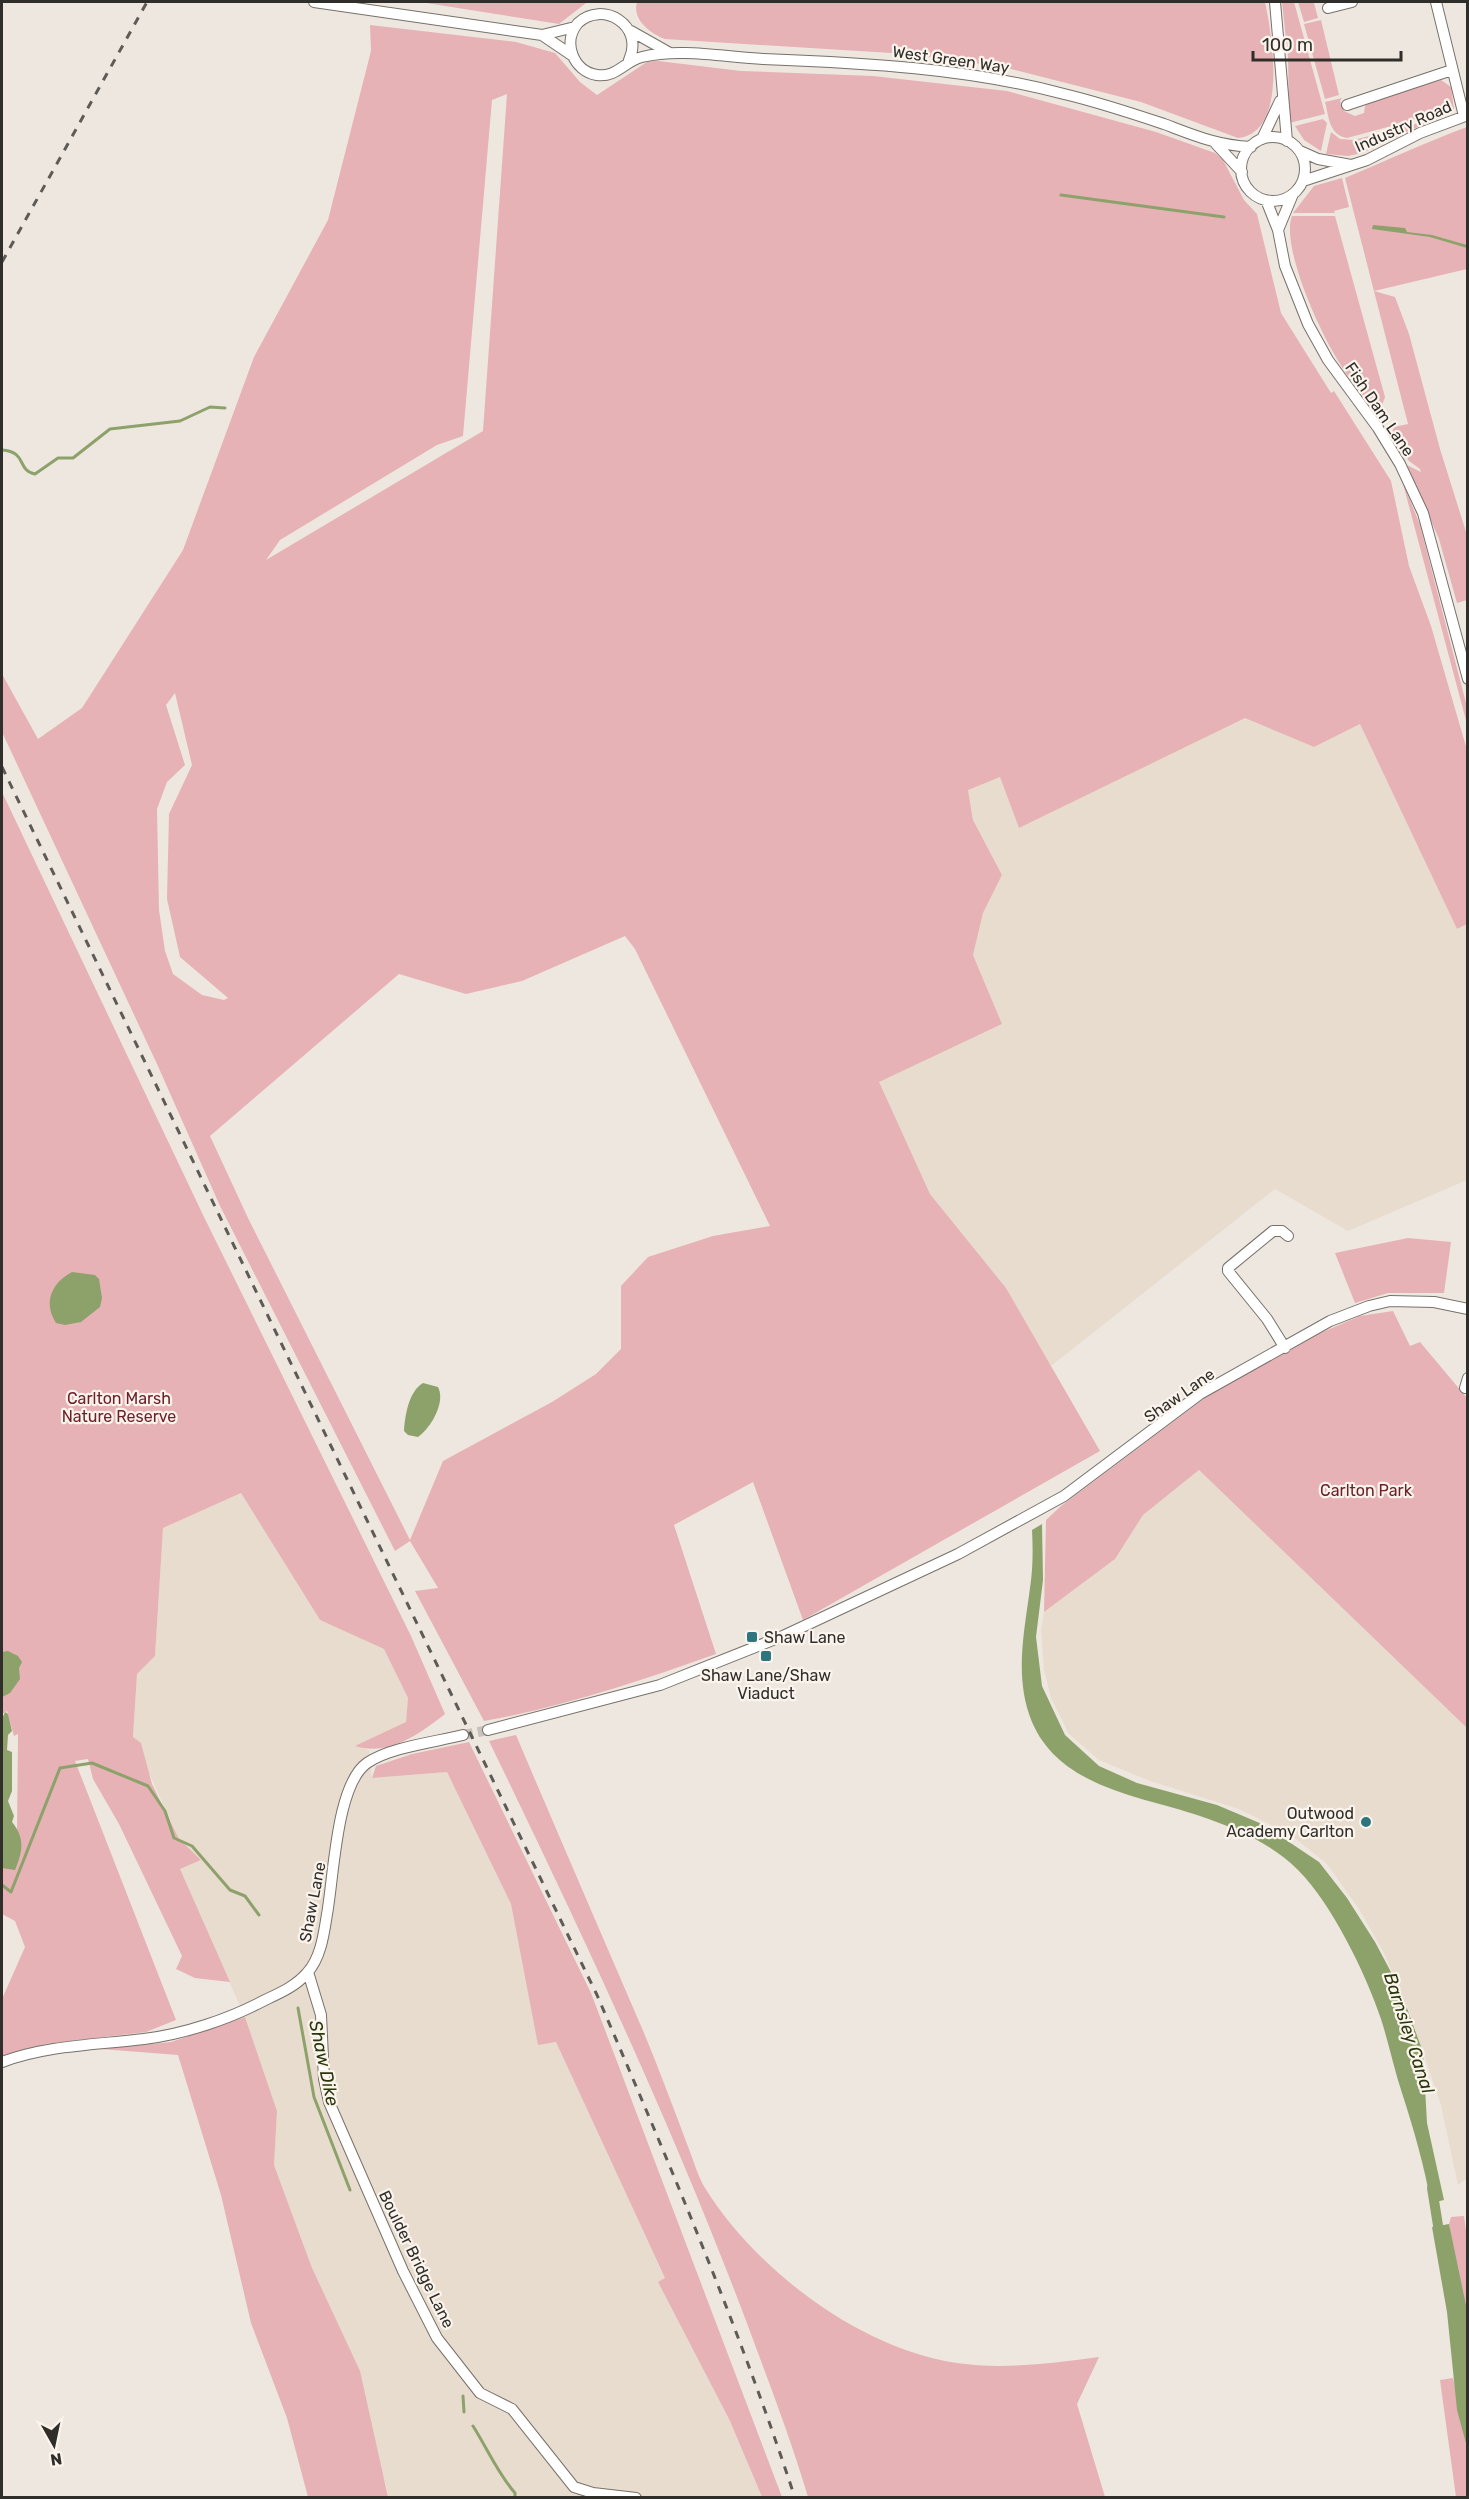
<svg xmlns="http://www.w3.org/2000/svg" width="1469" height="2499" font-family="Rubik,sans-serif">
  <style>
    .built { fill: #e8dcce }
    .green { fill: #e6b2b5; fill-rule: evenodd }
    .water { fill: #8da26b }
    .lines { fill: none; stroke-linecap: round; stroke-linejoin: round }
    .stream { stroke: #8da26b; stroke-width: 3 }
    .canal { stroke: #8da26b; stroke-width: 10 }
    .minor-tunnel { stroke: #c8c2bb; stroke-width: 10; stroke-dasharray: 10 5; stroke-linecap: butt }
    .minor-casing { stroke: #76716a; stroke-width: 12 }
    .minor { stroke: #fff; stroke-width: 10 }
    .rail { stroke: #5e5b56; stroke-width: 3; stroke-dasharray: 8 8; stroke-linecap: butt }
    .poi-dot { fill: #2e7580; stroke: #fbf4ed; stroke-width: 2 }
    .labels { text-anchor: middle; stroke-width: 4.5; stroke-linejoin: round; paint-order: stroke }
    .street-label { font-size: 16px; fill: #302e2b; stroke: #fbf4ed }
    .park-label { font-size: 16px; fill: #6d202c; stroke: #fbf4ed }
    .poi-label { font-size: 16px; fill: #302e2b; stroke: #fbf4ed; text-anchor: start }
    .water-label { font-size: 18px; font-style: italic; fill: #29370d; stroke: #fbf4ed }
  </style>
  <rect width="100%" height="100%" fill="#eee7df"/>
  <!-- built -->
  <path class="built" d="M1245,717L1314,747L1360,724L1457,929L1467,924V1180L1348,1231L1275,1189L1051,1366L1006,1288L930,1194L878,1082L1002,1024L973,955L983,913L1002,875L973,820L968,790L1000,776L1019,828Z
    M1199,1470L1467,1728V2178L1458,2185L1441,2105L1408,2008L1384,1953L1359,1909L1327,1864L1291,1835L1239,1809L1150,1781L1099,1760L1069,1734L1051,1698L1044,1670L1041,1629L1044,1612L1115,1559L1143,1515Z
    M241,1493L320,1620L384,1649L408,1698L406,1723L356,1746L369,1750L372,1778L447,1772L511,1904L538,2044L556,2042L665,2278L658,2282L730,2421L762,2497H388L387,2488L312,2268L274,2165L277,2111L245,2017L179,1869L201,1860L179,1840L133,1737L137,1674L155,1656L163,1528Z"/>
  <!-- green -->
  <path class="green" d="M420,2H593L586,3L559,24Z
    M637,2H1265C1272,35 1289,132 1238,138L1141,102L1003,67L907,54L665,39C649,33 632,19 637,2Z
    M1282,2H1294L1325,114L1289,123L1288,57Z
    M1298,2L1314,3L1318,18L1304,22Z
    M1321,20L1339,95L1325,99L1304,24Z
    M370,25L516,42L555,53L580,82L597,95L650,60L741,71L873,76L1007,91L1156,132L1215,153L1223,160L1244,200L1257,214L1281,313L1331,393L1334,391L1391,481L1409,566L1431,626L1467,750V924L1457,929L1360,724L1314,747L1245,718L1019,828L1000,777L968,790L973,820L1002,875L983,913L973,955L1002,1024L879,1082L930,1194L1006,1288L1100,1451L803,1620L753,1482L674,1525L716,1654C640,1681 563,1707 484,1721L415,1591L438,1588L410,1541L395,1551L220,1206L157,1064L2,732V674L38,739L82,708L183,550L254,357L328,220L371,51ZM507,94L483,431L266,560L280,540L437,445L463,436L492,100ZM175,693L192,765L169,814L167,899L180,957L228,998L224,1000L202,995L173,974L165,951L159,910L157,809L167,782L185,765L166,705ZM625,936L635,949L770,1226L713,1236L648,1257L621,1286V1349L596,1374L552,1402L443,1461L410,1540L248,1218L210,1136L399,974L466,994L522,981Z
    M1441,80L1451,87L1454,109L1347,138C1329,135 1329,117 1325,102L1342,98L1340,101L1344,111L1355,116L1364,113L1365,106L1370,102Z
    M1437,118L1362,153L1348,156L1326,154L1331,132L1340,139L1354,140Z
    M1323,119L1327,123L1321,151L1304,140L1295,126Z
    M1467,127V269L1374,291L1395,297L1409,334L1440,449L1467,535V600L1457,603L1439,539L1407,465L1421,472L1420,469L1409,461L1392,433L1394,427L1408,424L1345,178C1386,161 1426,142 1467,127Z
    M1342,178L1349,207L1334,211L1335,213H1293L1314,186Z
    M1292,216H1335L1385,397L1381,408C1346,399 1277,252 1292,216Z
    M1402,480L1420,525L1467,707V724Z
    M2,792L204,1217L411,1636L445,1714C421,1733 388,1757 355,1746L406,1722L408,1698L384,1649L320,1620L241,1493L163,1528L155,1656L137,1674L133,1737L141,1743L152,1784L179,1839L201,1860L180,1869L230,1982L195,1978L176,1969L182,1956L119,1824L93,1779L88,1759L75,1761L176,2020L146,2032L46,2044L2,2057V1999L25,1947L15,1921L2,1914V1860L17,1836L18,1734L14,1736L7,1711L2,1714Z
    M1408,1238L1451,1242L1444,1293H1388L1355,1303L1335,1253Z
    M1393,1311L1410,1346L1420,1342L1467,1398V1728L1199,1470L1143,1515L1115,1559L1044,1612L1046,1520L1061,1506L1222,1385L1311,1337L1360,1316Z
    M516,1735C558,1834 601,1933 644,2033C659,2069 673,2107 687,2144C693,2158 697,2175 705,2188C756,2270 860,2349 957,2363C1004,2370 1052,2363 1099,2357L1077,2404L1105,2497H808C791,2439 769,2383 748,2326C673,2126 582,1933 489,1741Z
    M469,1742L591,1993L782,2497H762L730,2421L658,2282L665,2278L556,2042L538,2045L511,1904L447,1772L372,1778L376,1766L412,1754Z
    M245,2017L277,2111L274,2165L312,2268L360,2371L388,2497H308L287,2418L251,2323L221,2195L178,2055L101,2049L171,2042Z
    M1464,2216L1468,2246L1467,2330L1449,2224L1451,2217Z
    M1453,2378L1467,2438V2497H1456L1440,2380Z"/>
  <!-- water -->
  <path class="water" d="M1373,225L1405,228L1407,232L1432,235L1467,245V248L1430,237L1372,229Z
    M72,1272L95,1275L99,1279L102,1298L100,1307L81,1322L65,1325L56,1323C43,1303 51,1283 72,1272Z
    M423,1383L438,1387C446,1402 431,1428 418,1437L408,1435L404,1431C405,1415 409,1391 423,1383Z
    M1042,1524L1043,1580L1036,1637L1042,1686L1065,1735L1099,1766L1137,1783L1217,1805L1262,1824L1319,1862L1347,1898L1375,1942L1400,1989L1423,2052L1427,2123L1444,2200L1431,2203C1424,2165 1414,2130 1402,2093C1394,2069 1389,2044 1381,2019C1366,1974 1332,1904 1298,1870C1271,1843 1235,1828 1200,1816C1141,1796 1060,1788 1032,1722C1014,1678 1024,1634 1030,1588C1033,1569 1033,1549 1032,1530Z
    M8,1651L18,1656L22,1662L19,1668L20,1679L10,1693L2,1697V1652Z
    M5,1712L8,1714L12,1731L8,1735L7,1750L12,1752V1791L8,1801L14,1816L12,1822C25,1838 23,1851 15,1870L2,1868V1719Z
    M1449,2224L1467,2310V2447L1457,2410L1447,2312L1432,2227Z"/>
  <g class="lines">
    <!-- stream -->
    <path class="stream" d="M1061,195L1224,217
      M2,450C28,452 16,470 35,474L58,458H73L110,429L180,421L210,407L225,408
      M2,1885L11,1892L60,1768L92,1763L148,1786L165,1811L174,1838L192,1846L230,1890L245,1896L259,1915
      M298,2008L314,2097L350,2190
      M463,2396L464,2412
      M473,2426C487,2448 498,2474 515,2493V2498"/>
    <!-- canal -->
    <path class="canal" d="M1432,2188L1440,2238"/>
    <!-- minor-tunnel -->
    <path class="minor-tunnel" d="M463,1735L488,1730"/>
    <!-- minor casing -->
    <g class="minor-casing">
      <path id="minor" d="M314,2L542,35L575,27
        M1275,2L1287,141
        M1436,2L1464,116
        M1328,8L1352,2
        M631,31L670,53
        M542,35L573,56
        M629,60C645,25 602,0 578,23C562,42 573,71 597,75C616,78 625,61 642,57C680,48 724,57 763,59C865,63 966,68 1064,94C1098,102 1131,113 1164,124C1196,136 1216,145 1251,147
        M1347,105L1452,70
        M1241 169a32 32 0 1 1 64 0a32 32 0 1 1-64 0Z
        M1262,139L1280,101
        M1216,144L1242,172
        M1300,151L1318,159L1351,165
        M1303,181L1367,160L1420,133L1468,115
        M1266,200L1278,230L1285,266L1308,324L1328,360L1378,428L1400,464L1423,513L1468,679
        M1278,230L1293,194
        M1285,1348L1267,1319L1228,1271V1268L1273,1231H1282L1288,1236
        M1465,1388L1468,1378
        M488,1730L660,1685L783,1636L958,1554L1064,1496L1200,1394L1330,1321L1369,1306L1390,1301L1434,1302L1468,1309
        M308,1972L321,2015L324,2079L329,2102L403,2271L437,2338L480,2393L512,2409L574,2487L593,2493L636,2498
        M2,2062C48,2045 96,2045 144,2039C185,2034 229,2019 265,2000C280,1993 296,1986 307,1973C321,1958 324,1933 327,1914C334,1876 336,1785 367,1763C390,1747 436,1742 463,1735"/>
    </g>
    <!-- minor -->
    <use href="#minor" class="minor"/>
    <!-- rail -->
    <path class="rail" d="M2,262L147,2
      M2,767L597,1995C668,2160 739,2327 795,2498"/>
  </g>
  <!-- markers -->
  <g class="poi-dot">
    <rect x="746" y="1631" width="12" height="12" rx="3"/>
    <rect x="760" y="1650" width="12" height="12" rx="3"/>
    <circle cx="1366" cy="1822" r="6"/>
  </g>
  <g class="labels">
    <!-- street labels -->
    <g class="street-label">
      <text transform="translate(951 59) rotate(8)" y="6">West Green Way</text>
      <text transform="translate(1403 126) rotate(-24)" y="6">Industry Road</text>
      <text transform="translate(1380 409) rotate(56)" y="6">Fish Dam Lane</text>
      <text transform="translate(1179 1395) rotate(-35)" y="6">Shaw Lane</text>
      <text transform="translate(312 1902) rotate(-79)" y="6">Shaw Lane</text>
      <text transform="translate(417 2259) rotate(64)" y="6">Boulder Bridge Lane</text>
    </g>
    <!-- park labels -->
    <g class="park-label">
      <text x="119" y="1404">Carlton Marsh<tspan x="119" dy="18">Nature Reserve</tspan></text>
      <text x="1366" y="1496">Carlton Park</text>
    </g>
    <!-- poi labels -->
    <g class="poi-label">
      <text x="764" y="1643">Shaw Lane</text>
      <text x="766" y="1681" text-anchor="middle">Shaw Lane/Shaw<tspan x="766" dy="18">Viaduct</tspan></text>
      <text x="1354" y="1819" text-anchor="end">Outwood<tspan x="1354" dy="18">Academy Carlton</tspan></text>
    </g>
    <!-- water labels -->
    <g class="water-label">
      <text transform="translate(1409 2033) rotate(72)" y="6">Barnsley Canal</text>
      <text transform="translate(324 2063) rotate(78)" y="6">Shaw Dike</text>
    </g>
  </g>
  <!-- border -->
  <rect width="1469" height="2499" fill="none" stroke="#302e2b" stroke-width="6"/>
  <!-- north arrow -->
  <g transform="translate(54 2445) rotate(171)" stroke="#fbf4ed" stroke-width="4.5" paint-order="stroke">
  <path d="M0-4.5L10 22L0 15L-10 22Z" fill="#302e2b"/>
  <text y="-9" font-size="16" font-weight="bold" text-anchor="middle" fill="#302e2b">N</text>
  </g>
  <!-- scale -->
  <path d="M1253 51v9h148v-9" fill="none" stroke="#302e2b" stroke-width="3"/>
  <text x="1262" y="51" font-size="18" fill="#302e2b" stroke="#fbf4ed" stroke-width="4.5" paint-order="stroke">100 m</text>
</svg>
